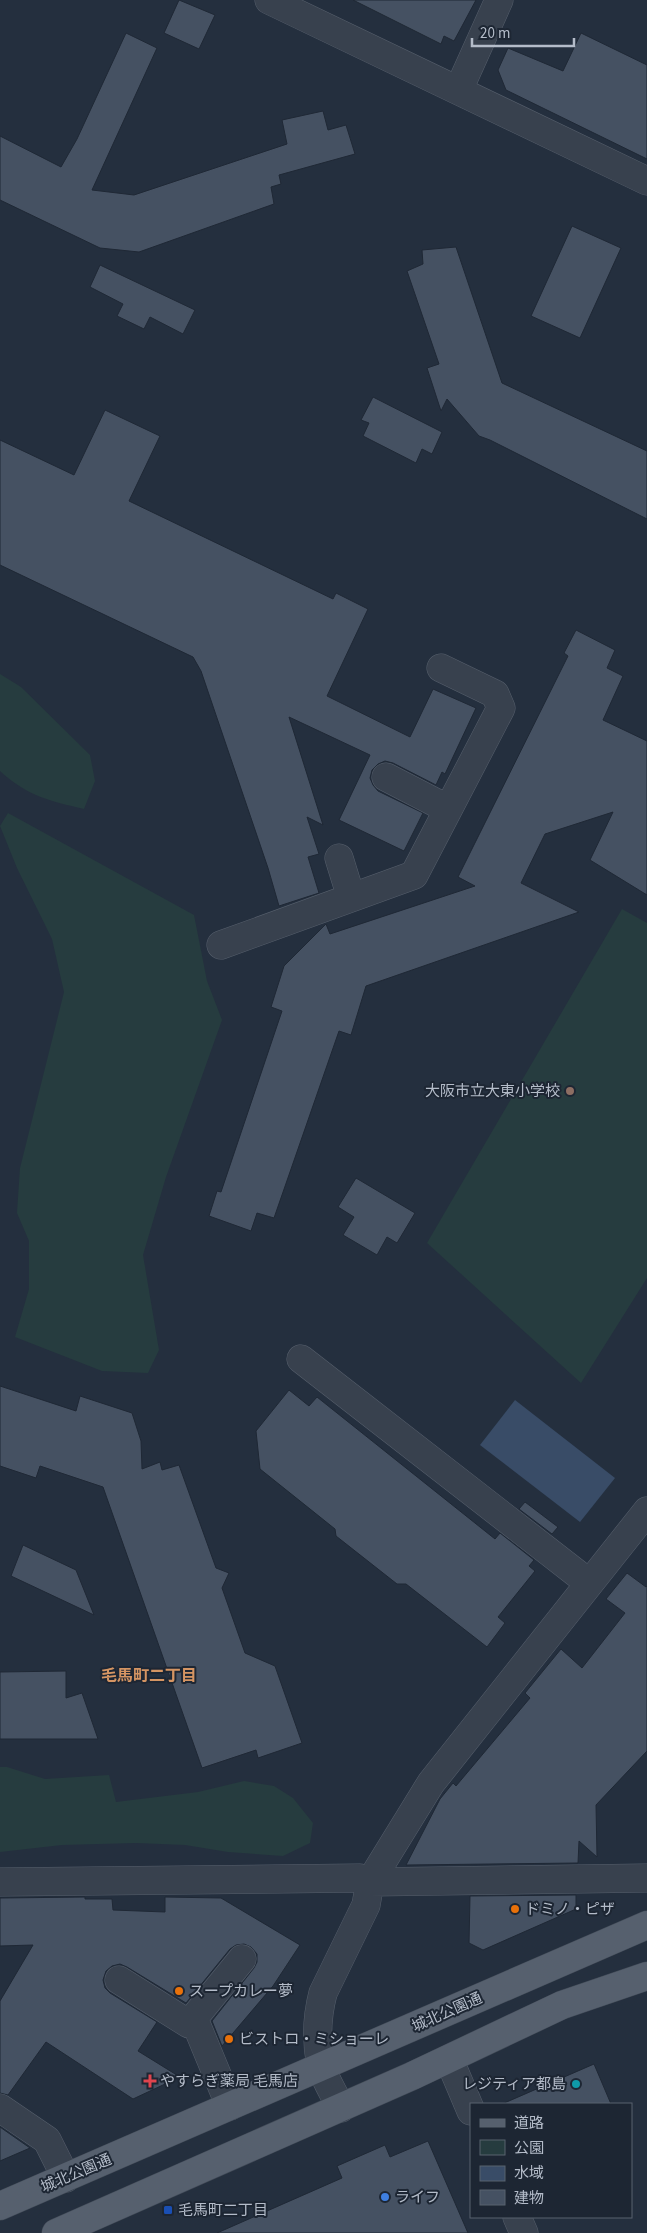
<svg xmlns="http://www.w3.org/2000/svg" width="647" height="2233" font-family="'Source Sans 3','Noto Sans JP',sans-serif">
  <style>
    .green { fill: #263c3f }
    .water { fill: #394c67 }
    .building { fill: #455162; stroke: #1f2835 }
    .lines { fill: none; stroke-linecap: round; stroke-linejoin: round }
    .minor-casing { stroke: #565f6c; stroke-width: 29 }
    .major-casing { stroke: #414a57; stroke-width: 29 }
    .minor { stroke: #38414e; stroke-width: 28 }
    .major { stroke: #56606e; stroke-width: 28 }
    .education-dot { fill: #8d6e63; stroke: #1d2633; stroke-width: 2 }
    .food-dot { fill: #e8710a; stroke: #1d2633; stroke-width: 2 }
    .health-dot { fill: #e0444e; stroke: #1d2633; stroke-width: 2 }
    .culture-dot { fill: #0f9aa8; stroke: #1d2633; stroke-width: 2 }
    .shop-dot { fill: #3f7fe0; stroke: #1d2633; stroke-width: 2 }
    .transit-dot { fill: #1a4fb4; stroke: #1d2633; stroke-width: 2 }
    .labels { text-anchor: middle; stroke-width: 4; stroke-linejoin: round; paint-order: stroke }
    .poi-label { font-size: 15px; fill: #b4bcc9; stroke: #1d2633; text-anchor: start }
    .street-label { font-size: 15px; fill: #b4bcc9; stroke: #1d2633 }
    .neighbourhood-label { font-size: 16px; font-weight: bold; fill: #d59563; stroke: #1d2633 }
  </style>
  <rect width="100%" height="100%" fill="#242f3e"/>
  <!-- green -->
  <path class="green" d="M0,674L21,687L90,755L95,781L84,809C50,801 27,796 0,771Z
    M8,813L194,915L207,981L222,1020L166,1177L143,1255L159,1350L148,1373L102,1371L15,1337L29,1289V1241L17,1213L20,1168L64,992L52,939L17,868L0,826Z
    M622,909L647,923V1278L581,1383L427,1243Z
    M0,1767H7L45,1779L109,1775L116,1802L198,1792L244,1781L274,1786L293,1798L313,1823L310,1843L283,1856L228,1852L185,1845L136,1843L62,1845L0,1852Z"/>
  <!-- water -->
  <path class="water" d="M515,1400L615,1478L580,1522L480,1445Z"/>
  <!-- building -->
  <path class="building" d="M179,0L215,15L199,49L164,33Z
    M353,0H476L454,41L444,36L441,44Z
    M126,33L157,48L92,190L134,195L287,144L282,120L323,111L328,130L346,125L355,154L279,175L281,184L271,187L274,204L139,252L100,248L0,200V136L61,167L77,139Z
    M581,33L647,65V159L506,90L498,70L508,48L563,71Z
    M572,226L621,248L580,338L531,316Z
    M456,247L502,383L647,451V519L490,440L479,436L447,399L441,411L427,368L439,364L407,271L423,264L422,250Z
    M100,265L195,310L183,334L150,317L144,329L117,316L123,304L90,287Z
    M373,397L442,432L432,454L422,449L416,463L363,436L369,423L361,420Z
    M105,410L160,436L129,501L333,599L336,593L368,609L327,696L410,737L433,689L476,708L445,774L442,772L436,785L393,763L385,761L378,764L372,770L370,778L373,785L378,791L423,813L404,851L339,820L370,755L289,717L323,825L307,817L319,854L308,857L319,893L279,906L268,868L201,671L193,657L0,565V440L74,475Z
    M576,630L615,650L607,668L623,676L603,720L647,741V895L590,860L613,812L545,834L521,883L579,912L366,986L351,1035L339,1031L274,1218L257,1213L251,1231L209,1216L217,1191L221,1192L282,1011L271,1007L284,966L326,924L330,934L475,886L458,877L568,656L564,653Z
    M356,1178L415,1213L397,1243L387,1237L377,1255L343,1235L354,1217L338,1207Z
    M0,1386L76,1411L80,1396L132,1413L141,1441L142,1469L160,1462L162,1470L179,1465L216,1568L229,1573L222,1588L245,1653L275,1666L302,1743L258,1758L256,1750L202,1768L103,1487L40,1466L36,1478L0,1466Z
    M289,1390L309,1406L317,1397L495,1539L500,1533L534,1560L529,1566L535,1571L498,1617L505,1623L487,1647L406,1584H397L336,1536L335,1529L260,1469L256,1431Z
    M525,1502L558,1527L552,1534L519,1509Z
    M23,1545L76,1570L94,1615L11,1576Z
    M627,1573L646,1587L647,1586V1751L596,1805L597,1857L579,1841L578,1863L406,1865L440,1799L453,1783L456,1786L530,1698L525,1693L561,1649L582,1668L625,1613L606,1599Z
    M66,1671V1698L82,1693L98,1739H0V1672Z
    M576,1895V1909L483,1950L469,1943L470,1896Z
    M85,1897V1899H112L113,1910L165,1912V1897L221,1898L300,1945L273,1986L222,2046L212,2021L254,1968L257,1962V1954L251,1947L244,1944L236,1945L230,1949L186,2003L127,1967L120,1964L112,1966L106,1971L103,1980L105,1988L110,1993L157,2022L138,2051L180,2077L133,2099L46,2042L8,2095L0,2093V2001L33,1945L0,1946V1898Z
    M594,2064L611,2104H502Z
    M0,2127L30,2148L0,2161Z
    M428,2141L468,2233H217L342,2178L337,2166L385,2145L390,2157Z"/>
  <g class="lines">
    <!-- minor casing -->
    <g class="minor-casing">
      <path id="minor" d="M269,0L647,181
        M459,89L499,0
        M386,777L448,809
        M339,858L351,897
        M221,945L414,875L501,708L495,694L441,668
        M301,1359L589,1583
        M0,1882L360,1878L370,1882L647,1878
        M119,1980L189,2024L242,1959
        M194,2019L230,2106
        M449,2059L471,2111
        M0,2108L47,2140L66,2178
        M341,2108C335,2095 325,2080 321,2066C316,2042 317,2016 323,1993L366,1905L370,1882L431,1783L647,1511
        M517,2217L524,2233"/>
    </g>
    <!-- major casing -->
    <g class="major-casing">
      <path id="major" d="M0,2206L647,1925
        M56,2233L412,2076L562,2005L647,1976"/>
    </g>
    <!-- minor -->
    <use href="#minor" class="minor"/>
    <!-- major -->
    <use href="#major" class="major"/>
  </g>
  <!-- markers -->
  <circle class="education-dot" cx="570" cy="1091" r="5"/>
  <g class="food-dot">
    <circle cx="515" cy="1909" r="5"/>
    <circle cx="179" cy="1991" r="5"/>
    <circle cx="229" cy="2039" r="5"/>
  </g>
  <path class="health-dot" d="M147.5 2073.5h5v5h5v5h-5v5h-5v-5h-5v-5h5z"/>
  <circle class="culture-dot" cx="576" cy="2084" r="5"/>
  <circle class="shop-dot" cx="385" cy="2197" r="5"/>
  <rect class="transit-dot" x="163" y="2205" width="10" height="10" rx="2.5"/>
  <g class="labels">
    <!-- poi labels -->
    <g class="poi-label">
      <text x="560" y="1096" text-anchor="end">大阪市立大東小学校</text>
      <text x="525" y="1914">ドミノ・ピザ</text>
      <text x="189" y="1996">スープカレー夢</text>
      <text x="239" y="2044">ビストロ・ミショーレ</text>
      <text x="160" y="2086">やすらぎ薬局 毛馬店</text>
      <text x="566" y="2089" text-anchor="end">レジティア都島</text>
      <text x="395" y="2202">ライフ</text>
      <text x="178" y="2215">毛馬町二丁目</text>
    </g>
    <!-- street labels -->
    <g class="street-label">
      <text transform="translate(447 2012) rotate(-24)" y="5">城北公園通</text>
      <text transform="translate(76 2173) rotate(-23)" y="5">城北公園通</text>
    </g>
    <!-- neighbourhood labels -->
    <g class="neighbourhood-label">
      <text x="149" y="1681">毛馬町二丁目</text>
    </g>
  </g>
  <!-- legend -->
  <rect x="470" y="2103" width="162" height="115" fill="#1d2633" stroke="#59626f"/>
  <rect x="480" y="2119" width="25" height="8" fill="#56606e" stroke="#59626f"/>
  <text x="514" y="2128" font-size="15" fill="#b4bcc9">道路</text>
  <rect x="480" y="2140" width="25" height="15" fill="#263c3f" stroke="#59626f"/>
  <text x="514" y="2153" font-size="15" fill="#b4bcc9">公園</text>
  <rect x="480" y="2166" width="25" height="15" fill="#394c67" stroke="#59626f"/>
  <text x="514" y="2178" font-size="15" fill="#b4bcc9">水域</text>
  <rect x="480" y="2190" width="25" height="15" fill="#455162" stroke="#59626f"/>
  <text x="514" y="2203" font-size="15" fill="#b4bcc9">建物</text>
  <!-- scale -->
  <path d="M472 38v8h102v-8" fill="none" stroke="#b4bcc9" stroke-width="2.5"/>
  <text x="480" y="38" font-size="15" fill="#b4bcc9" stroke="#1d2633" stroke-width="4" paint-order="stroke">20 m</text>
</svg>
